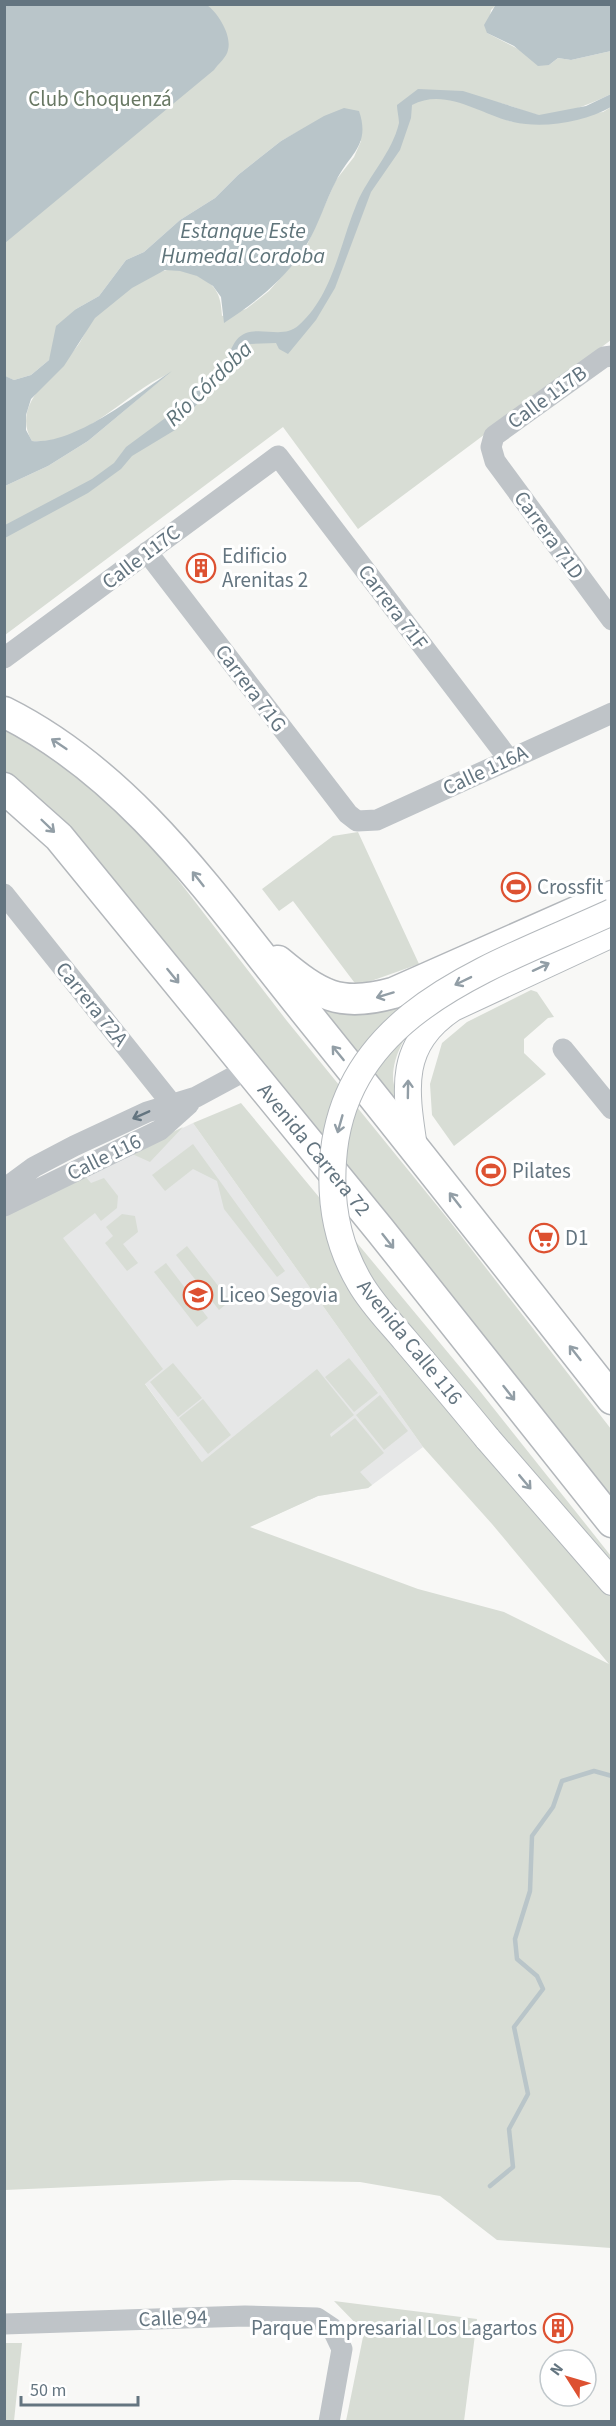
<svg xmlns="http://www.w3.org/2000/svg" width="616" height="2426" font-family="'Source Sans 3',sans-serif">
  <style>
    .built { fill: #e6e7e7 }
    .green { fill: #d8ddd5 }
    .water { fill: #b9c5c9 }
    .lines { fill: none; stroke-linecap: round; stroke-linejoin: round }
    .stream { stroke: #b9c5c9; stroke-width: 4.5 }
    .major-casing { stroke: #b3b8bc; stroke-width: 28 }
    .highway-casing { stroke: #b3b7bb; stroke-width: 33 }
    .minor { stroke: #bfc4c8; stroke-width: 21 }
    .major { stroke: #fff; stroke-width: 26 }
    .highway { stroke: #fff; stroke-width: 30 }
    .major-bridge-casing { stroke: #b3b8bc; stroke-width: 28; stroke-linecap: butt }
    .major-bridge { stroke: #fff; stroke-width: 26 }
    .oneway { stroke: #929ea6 }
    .oneway2 { stroke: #647580 }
    .labels { text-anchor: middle; stroke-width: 6; stroke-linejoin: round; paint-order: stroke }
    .park-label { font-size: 21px; fill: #687863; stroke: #fff }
    .street-label { font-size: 21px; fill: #647580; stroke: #fff }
    .poi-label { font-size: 21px; fill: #647580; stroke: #fff; text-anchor: start }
    .water-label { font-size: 22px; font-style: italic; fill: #5f747a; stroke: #fff }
  </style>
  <rect width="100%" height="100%" fill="#f8f8f6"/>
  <!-- built -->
  <path class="built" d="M193,1123L423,1447L368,1488L318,1496L249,1527L17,1207Z"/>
  <!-- green -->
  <path class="green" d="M5,5H496L491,10L487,33L549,65L558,58L571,60L611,51V94C593,103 558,118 538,115C524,112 510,105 496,102L484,111L512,122L603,112L611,107V340L358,529L283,427L5,635V486L48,466L88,441L168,374C123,394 85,446 32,441C10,404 55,375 75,349C83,340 86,328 94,318C107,304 148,273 167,270C176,269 189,272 198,276C217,285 221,296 222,316L246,309L269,291L291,266L307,245L336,180L354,157L361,141L301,130L281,141L238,175L215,198L180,220L144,252L126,260L99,296L76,309L49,360L31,375L14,380L4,376Z
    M4,726L27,738L100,793L145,837L287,1021L448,1219L611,1429V1502L5,775Z
    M358,832L419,964L357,986L293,901L279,911L262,889L333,836Z
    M478,964C447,994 394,1029 393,1077C393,1086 398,1096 400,1104L314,1000Z
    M531,990L537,992L554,1017L548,1018L524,1039V1053L546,1074L454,1146L432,1115L430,1084L442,1043L467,1022Z
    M241,1103L479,1390L611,1556V1568L580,1535L491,1423L611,1593V2248L497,2240L440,2196L360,2182L233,2180L5,2190V1215L84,1175L91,1183L104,1178L118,1196L117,1208L101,1221L95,1213L63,1238L163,1369L145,1384L202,1462L317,1369L354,1415L330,1434L331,1437L355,1418L384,1453L360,1472L372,1485L368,1488L318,1496L250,1527L418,1589L504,1612L609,1664L492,1524L423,1447L193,1123Z
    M183,1127L150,1162L130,1153Z
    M193,1144L285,1271L277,1277L224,1209L217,1181L193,1169L165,1191L152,1175Z
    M122,1214L135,1216L138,1232L123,1244L138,1263L127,1271L105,1243L113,1236L106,1227Z
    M187,1246L230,1301L219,1310L176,1255Z
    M166,1263L208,1318L197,1327L154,1272Z
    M349,1358L378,1393L354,1412L325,1377Z
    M173,1363L202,1398L178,1417L150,1382Z
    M380,1395L408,1431L384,1450L356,1415Z
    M203,1399L231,1435L208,1454L179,1418Z
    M334,2301L477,2319L464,2421H346L364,2332Z
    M5,2343H22L14,2421H5Z"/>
  <!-- water -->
  <path class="water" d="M496,4L611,5V51L571,60L558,58L549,65L538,66L514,46L487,33L484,25Z
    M207,5C218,13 232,35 228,50C227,57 218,64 214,70L5,243V5Z
    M418,89L463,91L539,115L586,106L611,94V107C584,122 544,129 513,122C480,114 445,87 412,105L411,118L400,150L371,192L335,288L316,320L288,354L279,349L276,343L250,344L242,351L231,370L219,378L175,430L132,456L121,469L88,493L5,538V525L92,479L114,463L126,447L191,399V391C200,381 211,374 221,364C232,355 231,339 246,333C263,327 284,339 299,325C333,295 340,243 357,203C369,175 392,153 399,123C399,118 397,110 397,105Z
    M344,108L359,111C371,146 349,154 336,181C325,202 319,224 307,244C287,278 256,302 224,323L221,297L213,286L197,276L180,271L165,270L132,288L95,318L64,366L31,399L26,415V430L32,441C75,445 135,395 172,371L88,441L48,466L5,486V376L14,380L31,375L49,360L56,326L76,309L99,296L126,260L144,252L180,220L215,198L238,175L281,141L324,116Z"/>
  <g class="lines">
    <!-- stream -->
    <path class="stream" d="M490,2186L513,2167L509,2129L528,2094L514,2027L543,1989L537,1976L517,1959L515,1939L530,1891L532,1836L553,1807L562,1781L594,1771L612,1776"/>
    <!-- major casing -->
    <g class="major-casing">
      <path id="major" d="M414,1147C405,1088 398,1045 453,1008L612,934
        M487,1438L612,1582"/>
    </g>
    <!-- highway casing -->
    <g class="highway-casing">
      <g id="highway">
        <path d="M4,712C134,777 215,900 304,1010C408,1139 510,1269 612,1399"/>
        <path id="s1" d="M4,788L59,837L380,1230L612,1522"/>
        <path d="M278,961C319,995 339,1008 393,993L612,896"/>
      </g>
    </g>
    <!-- minor -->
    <path class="minor" d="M612,356L604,357L494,436L491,447L495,461L612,620
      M147,552L348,814L357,821L377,820L612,713
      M4,658L278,456L508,758
      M4,894L179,1113
      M563,1049L612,1109
      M4,1189L34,1167L74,1146L147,1112L196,1097L248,1069
      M4,1206L160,1130L189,1104
      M4,2324L245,2316L317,2318L332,2328L342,2349L329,2422"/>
    <!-- major -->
    <use href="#major" class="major"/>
    <!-- highway -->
    <use href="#highway" class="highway"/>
    <!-- major-bridge casing -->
    <g class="major-bridge-casing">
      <path id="major-bridge" d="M487,1438C460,1405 433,1373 405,1340C390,1322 372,1304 360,1283C338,1246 330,1203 333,1161C343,1009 496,966 612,912"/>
    </g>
    <!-- major-bridge -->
    <use href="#major-bridge" class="major-bridge"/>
  </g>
  <!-- one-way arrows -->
  <defs><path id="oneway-shaft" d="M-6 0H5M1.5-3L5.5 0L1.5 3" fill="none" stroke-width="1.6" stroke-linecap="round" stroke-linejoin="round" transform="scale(1.5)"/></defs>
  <g class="oneway">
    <use href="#oneway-shaft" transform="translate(59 744) rotate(-146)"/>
    <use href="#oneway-shaft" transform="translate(48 826) rotate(44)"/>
    <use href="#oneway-shaft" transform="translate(198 879) rotate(-128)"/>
    <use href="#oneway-shaft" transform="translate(541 967) rotate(-25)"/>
    <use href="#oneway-shaft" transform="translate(173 976) rotate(51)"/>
    <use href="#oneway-shaft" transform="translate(463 981) rotate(154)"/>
    <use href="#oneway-shaft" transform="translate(385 995) rotate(163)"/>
    <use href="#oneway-shaft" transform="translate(338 1053) rotate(-129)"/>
    <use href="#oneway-shaft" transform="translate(408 1089) rotate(-89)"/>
    <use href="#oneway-shaft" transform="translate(340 1124) rotate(106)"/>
    <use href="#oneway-shaft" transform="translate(455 1200) rotate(-128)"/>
    <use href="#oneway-shaft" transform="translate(388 1241) rotate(52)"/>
    <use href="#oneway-shaft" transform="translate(575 1353) rotate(-128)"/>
    <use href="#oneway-shaft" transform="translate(509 1393) rotate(52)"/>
    <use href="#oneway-shaft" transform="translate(525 1482) rotate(50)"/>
  </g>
  <use class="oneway2" href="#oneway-shaft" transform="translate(141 1115) rotate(156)"/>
  <!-- icons -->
  <defs>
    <g id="building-ring" transform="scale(1.5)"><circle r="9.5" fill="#fff" stroke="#dd5131" stroke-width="1.5"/><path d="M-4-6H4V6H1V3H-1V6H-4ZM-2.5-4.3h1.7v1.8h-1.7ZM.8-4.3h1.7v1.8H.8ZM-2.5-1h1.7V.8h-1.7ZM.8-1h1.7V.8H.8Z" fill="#dd5131"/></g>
    <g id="stadium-ring" transform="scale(1.5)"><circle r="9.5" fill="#fff" stroke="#dd5131" stroke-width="1.5"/><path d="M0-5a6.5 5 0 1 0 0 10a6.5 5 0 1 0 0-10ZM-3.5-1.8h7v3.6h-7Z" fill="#dd5131"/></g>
    <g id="supermarket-ring" transform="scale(1.5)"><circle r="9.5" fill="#fff" stroke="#dd5131" stroke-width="1.5"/><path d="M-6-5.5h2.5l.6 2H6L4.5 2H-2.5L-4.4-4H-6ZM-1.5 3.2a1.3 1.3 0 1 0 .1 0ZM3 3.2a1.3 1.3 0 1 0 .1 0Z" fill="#dd5131"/></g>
    <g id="school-ring" transform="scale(1.5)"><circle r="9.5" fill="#fff" stroke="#dd5131" stroke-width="1.5"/><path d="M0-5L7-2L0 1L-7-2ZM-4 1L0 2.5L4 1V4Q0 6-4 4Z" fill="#dd5131"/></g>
  </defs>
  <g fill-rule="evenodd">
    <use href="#building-ring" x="201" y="568"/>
    <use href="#stadium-ring" x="516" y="887"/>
    <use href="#stadium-ring" x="491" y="1171"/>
    <use href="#supermarket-ring" x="544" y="1238"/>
    <use href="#school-ring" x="198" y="1295"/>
    <use href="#building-ring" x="558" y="2328"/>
  </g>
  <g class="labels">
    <!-- park labels -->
    <g class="park-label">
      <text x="100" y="106">Club Choquenzá</text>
    </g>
    <!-- street labels -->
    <g class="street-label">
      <text transform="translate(547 397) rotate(-36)" y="7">Calle 117B</text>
      <text transform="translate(549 535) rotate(54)" y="7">Carrera 71D</text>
      <text transform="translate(141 557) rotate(-37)" y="7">Calle 117C</text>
      <text transform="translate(393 607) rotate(53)" y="7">Carrera 71F</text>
      <text transform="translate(251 688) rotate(53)" y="7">Carrera 71G</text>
      <text transform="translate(485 770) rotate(-25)" y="7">Calle 116A</text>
      <text transform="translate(92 1004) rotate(51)" y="7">Carrera 72A</text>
      <text dy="7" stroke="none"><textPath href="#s1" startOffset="477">Avenida Carrera 72</textPath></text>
      <text transform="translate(104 1157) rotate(-26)" y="7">Calle 116</text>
      <text transform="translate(410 1342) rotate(51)" y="7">Avenida Calle 116</text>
      <text transform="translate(173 2318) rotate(-2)" y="7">Calle 94</text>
    </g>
    <!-- poi labels -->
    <g class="poi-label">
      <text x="222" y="563">Edificio<tspan x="222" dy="24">Arenitas 2</tspan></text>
      <text x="537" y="894">Crossfit</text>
      <text x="512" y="1178">Pilates</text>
      <text x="565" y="1245">D1</text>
      <text x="219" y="1302">Liceo Segovia</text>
      <text x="537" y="2335" text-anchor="end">Parque Empresarial Los Lagartos</text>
    </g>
    <!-- water labels -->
    <g class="water-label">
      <text x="243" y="238">Estanque Este<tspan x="243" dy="25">Humedal Cordoba</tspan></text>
      <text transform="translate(208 383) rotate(-44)" y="8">Río Córdoba</text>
    </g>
  </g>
  <!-- border -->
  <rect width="616" height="2426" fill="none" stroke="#647580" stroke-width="12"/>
  <!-- north arrow -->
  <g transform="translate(568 2378) rotate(307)"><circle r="28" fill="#ffffff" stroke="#c1c8cc" stroke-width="1.5"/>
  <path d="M0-4.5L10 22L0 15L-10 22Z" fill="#dd5131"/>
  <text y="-9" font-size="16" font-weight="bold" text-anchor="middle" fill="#647580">N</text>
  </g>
  <!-- scale -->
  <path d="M21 2396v9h117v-9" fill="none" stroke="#647580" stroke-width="3"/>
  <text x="30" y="2396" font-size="18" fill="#647580" stroke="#ffffff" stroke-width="4.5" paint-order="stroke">50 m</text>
</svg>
